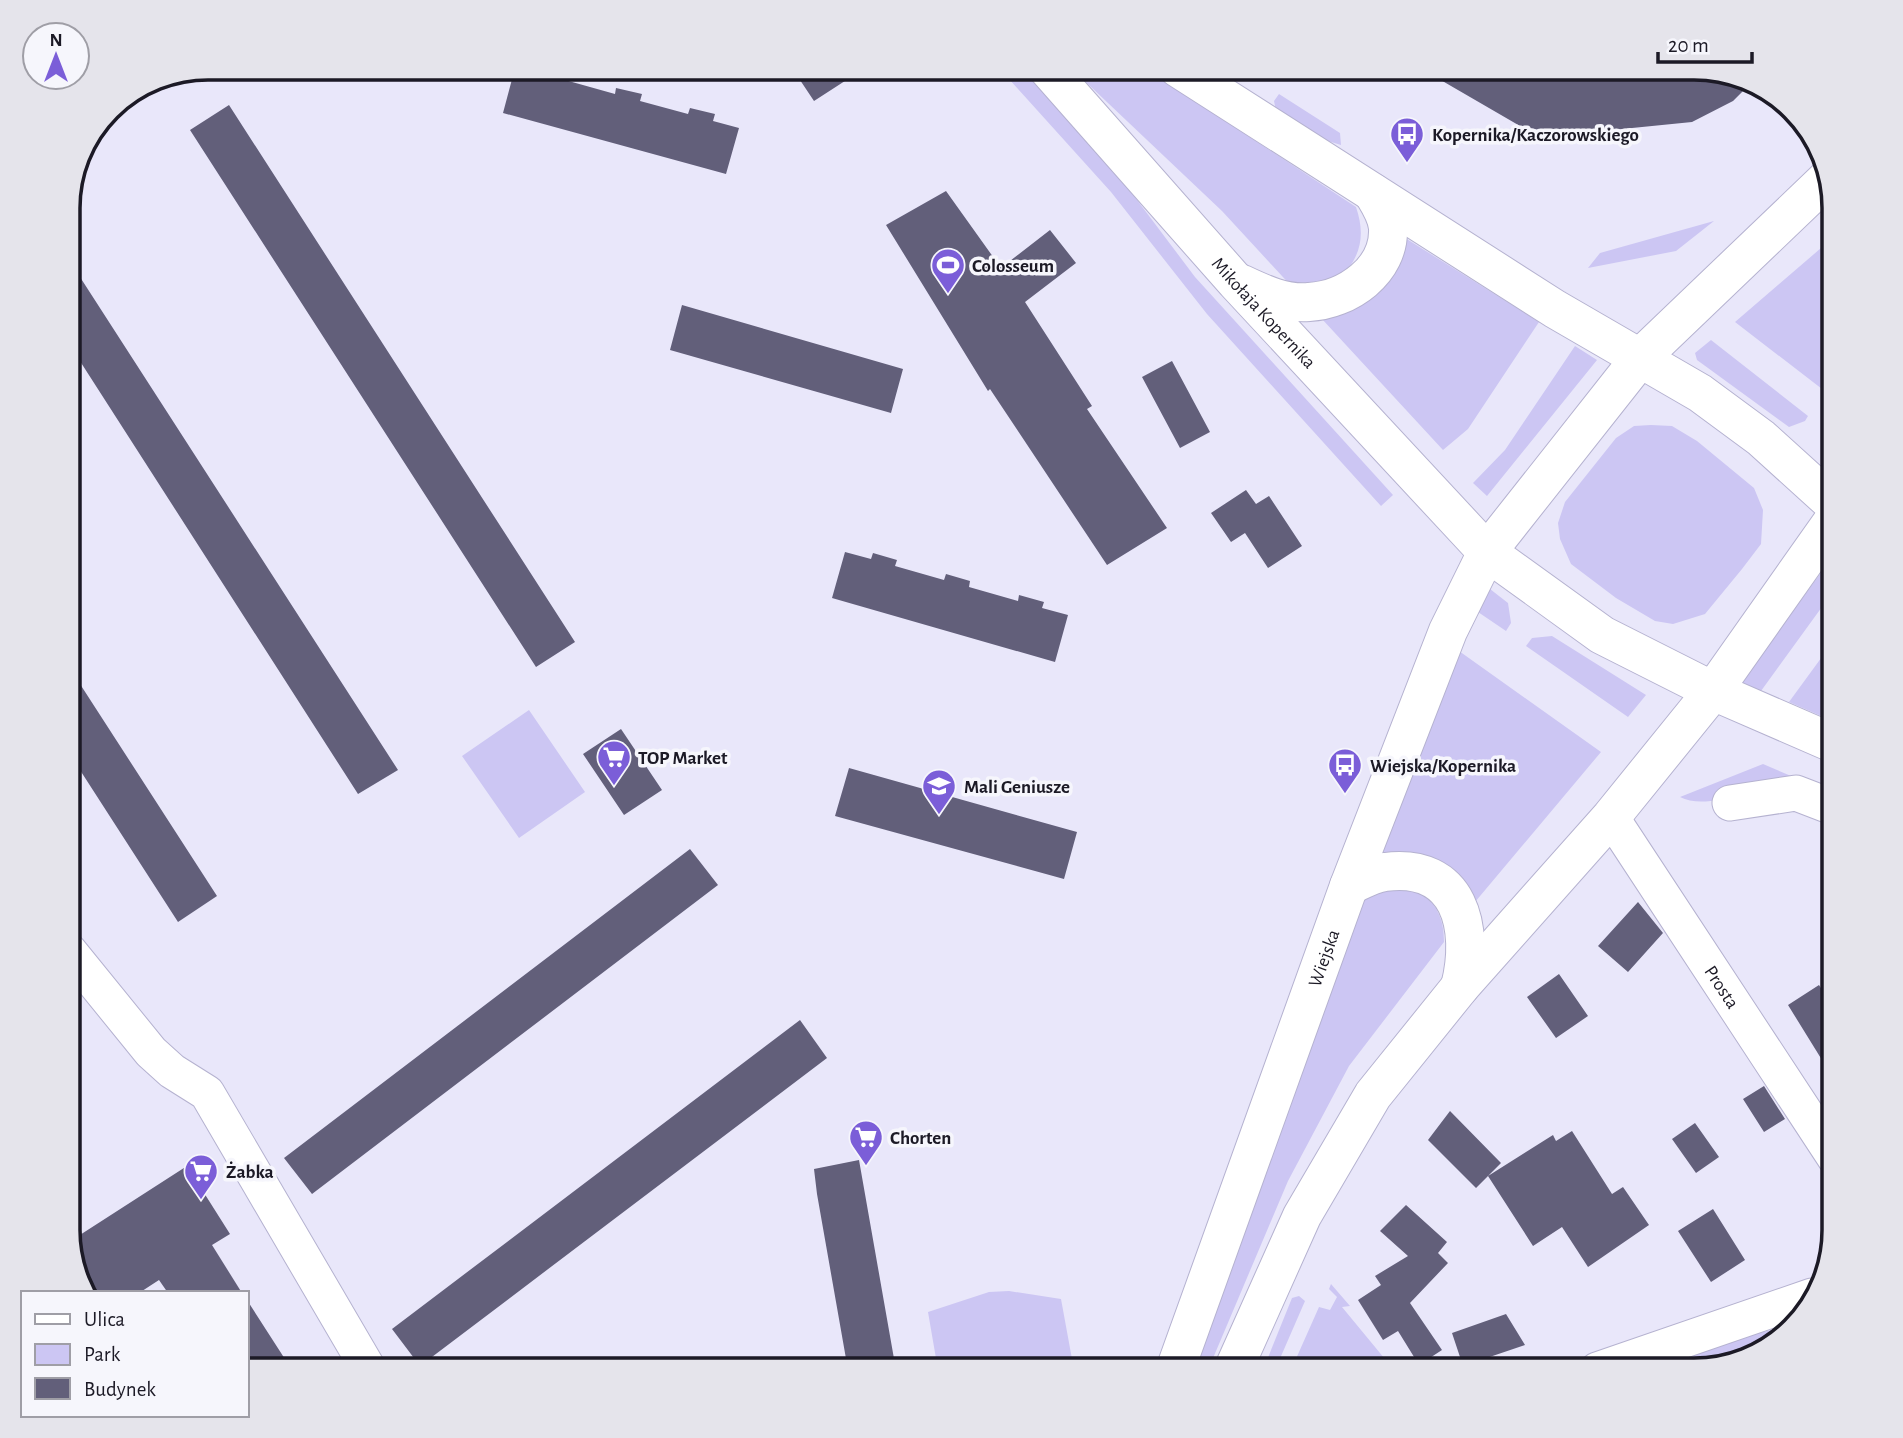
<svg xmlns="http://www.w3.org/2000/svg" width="1903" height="1438" font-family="'Alegreya Sans',sans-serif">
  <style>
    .green { fill: #ccc6f3 }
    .building { fill: #625f7a }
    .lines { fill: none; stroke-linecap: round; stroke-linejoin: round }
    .street-casing { stroke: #b5b2d0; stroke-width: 37 }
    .secondary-casing { stroke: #b5b2d0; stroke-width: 40 }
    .street { stroke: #fff; stroke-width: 35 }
    .secondary { stroke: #fff; stroke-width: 38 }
    .labels { text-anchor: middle; stroke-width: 7; stroke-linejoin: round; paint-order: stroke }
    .poi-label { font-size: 19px; font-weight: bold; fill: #1c1a26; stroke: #f6f6fc; text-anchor: start }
    .street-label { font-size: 19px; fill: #1c1a26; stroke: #f6f6fc }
    .rim { fill: none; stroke: #1c1a26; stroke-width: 3.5 }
  </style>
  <rect width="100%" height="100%" fill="#e9e7fa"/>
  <!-- green -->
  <path class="green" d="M999,68H1021L1125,184L1195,277L1393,495L1381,506L1207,314L1111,192Z
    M1071,68H1145L1356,207C1367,239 1359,262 1334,283L1294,289L1222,211Z
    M1279,94L1340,133L1341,145L1318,138L1276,111L1274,101Z
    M1714,221L1676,251L1588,268L1600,253Z
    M1394,231L1539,322L1468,429L1443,450L1322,319Z
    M1835,236V399L1735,322Z
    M1711,340L1808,416L1805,421L1789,427L1697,360L1695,353Z
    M1575,346L1597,360L1487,496L1473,483L1505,450Z
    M1651,425L1672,426L1697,441L1754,488L1763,510L1761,544L1742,569L1705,614L1673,624L1655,621L1616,598L1571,564L1560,539L1558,523L1565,502L1616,438L1634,426Z
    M1831,559L1835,562V589L1761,691L1741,682Z
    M1490,589L1508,603L1511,623L1506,631L1478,612Z
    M1552,636L1646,695L1628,717L1526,646L1532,638Z
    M1835,639V722L1789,702Z
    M1459,651L1601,752L1470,908L1379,856Z
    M529,710L585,792L519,838L462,756Z
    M1763,764L1791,776C1763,786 1708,812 1680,797Z
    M1380,887L1423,892C1438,908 1444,920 1444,942L1349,1066L1288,1181L1208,1370H1192L1366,895Z
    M1331,1284L1350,1306L1342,1307L1394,1370H1291L1319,1307L1330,1310L1337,1297L1329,1289Z
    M1009,1291L1061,1299L1074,1370H938L928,1312L989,1292Z
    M1299,1296L1305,1301L1275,1370H1263L1292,1298Z
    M1793,1325L1756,1355L1695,1370H1627L1696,1348Z"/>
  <!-- building -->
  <path class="building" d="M515,68L541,74L543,68L568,73L565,80L615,94L616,88L642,94L640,101L688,114L690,108L715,114L713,121L739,128L726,174L503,113Z
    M792,68H865L814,101Z
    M1420,68H1695L1748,86L1733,101L1692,122L1562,135L1520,126Z
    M229,105L575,642L536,667L190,130Z
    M946,191L1001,268L1050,230L1076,263L1025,302L1092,406L1087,409L1167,528L1107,565L990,389L988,391L886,225Z
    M69,260L398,770L358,794L69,344Z
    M682,305L903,369L891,413L670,350Z
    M1172,361L1210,432L1180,448L1142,377Z
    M1246,490L1256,504L1269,496L1302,546L1268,568L1245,533L1231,542L1211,513Z
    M845,552L871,559L873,553L897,560L895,566L944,580L946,574L970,581L969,587L1018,601L1019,595L1044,602L1042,608L1068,615L1055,662L832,598Z
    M69,667L217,896L178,922L69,753Z
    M621,729L662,790L624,815L583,754Z
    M849,768L1077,832L1064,879L835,816Z
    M690,849L718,885L312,1194L284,1158Z
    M1638,902L1663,933L1628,972L1598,946Z
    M1559,974L1588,1016L1556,1038L1527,997Z
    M1819,985L1826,996L1835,990V1081L1788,1005Z
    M800,1020L827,1058L420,1366L392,1329Z
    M1764,1086L1785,1119L1764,1132L1743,1099Z
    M1450,1111L1501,1163L1488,1176L1553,1135L1556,1141L1572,1131L1612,1194L1623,1187L1649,1225L1588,1267L1562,1227L1533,1246L1488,1176L1476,1188L1428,1140Z
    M1695,1123L1719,1157L1696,1173L1672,1139Z
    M859,1160L896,1370H848L817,1194L814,1169Z
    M187,1166L230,1234L212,1245L242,1293H168L159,1280L139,1293H86L81,1284L69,1242Z
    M1406,1205L1447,1242L1438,1253L1448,1263L1410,1303L1442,1350L1419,1365L1398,1331L1383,1340L1358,1300L1381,1285L1375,1276L1408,1256L1380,1231Z
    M1713,1209L1745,1260L1711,1282L1678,1231Z
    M247,1300L292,1370H247Z
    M1506,1314L1525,1345L1463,1366L1452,1333Z"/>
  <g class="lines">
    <!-- street casing -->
    <g class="street-casing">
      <g id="street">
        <path d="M1730,803L1796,793L1835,808"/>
        <path id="s1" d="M1611,817L1835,1158"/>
        <path d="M69,951L151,1052L172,1071L207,1093L369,1370"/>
        <path d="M1597,1370L1812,1296"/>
      </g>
    </g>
    <!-- secondary casing -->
    <g class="secondary-casing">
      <g id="secondary">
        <path id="s2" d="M1047,68L1236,282L1487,552L1602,635L1713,691L1835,744"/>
        <path d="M1178,68L1555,309L1700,393L1761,438L1835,505"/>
        <path d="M1242,284C1263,294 1285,304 1309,302C1347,300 1390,271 1388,228C1387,215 1379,203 1373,193"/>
        <path d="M1349,886C1360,881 1373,873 1385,872C1460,862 1475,928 1460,987"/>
        <path id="s3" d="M1175,1370L1349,886L1448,631L1487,552L1641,357L1828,178"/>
        <path d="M1233,1370L1302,1216L1373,1095L1460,987L1611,817L1713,691L1835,518"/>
      </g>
    </g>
    <!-- street -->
    <use href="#street" class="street"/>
    <!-- secondary -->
    <use href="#secondary" class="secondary"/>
  </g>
  <!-- icons -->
  <defs>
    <g id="bus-pin" transform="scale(1.75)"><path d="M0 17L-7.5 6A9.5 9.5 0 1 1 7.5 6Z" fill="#7b5ed8" stroke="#f6f6fc"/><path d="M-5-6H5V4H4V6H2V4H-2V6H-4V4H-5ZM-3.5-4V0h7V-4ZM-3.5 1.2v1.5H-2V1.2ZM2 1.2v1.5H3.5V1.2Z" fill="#fff"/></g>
    <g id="stadium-pin" transform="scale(1.75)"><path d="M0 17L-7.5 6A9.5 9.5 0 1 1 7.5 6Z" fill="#7b5ed8" stroke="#f6f6fc"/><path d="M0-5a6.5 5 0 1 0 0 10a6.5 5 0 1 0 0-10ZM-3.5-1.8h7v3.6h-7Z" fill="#fff"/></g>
    <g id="supermarket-pin" transform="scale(1.75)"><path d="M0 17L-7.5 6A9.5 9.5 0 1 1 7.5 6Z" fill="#7b5ed8" stroke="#f6f6fc"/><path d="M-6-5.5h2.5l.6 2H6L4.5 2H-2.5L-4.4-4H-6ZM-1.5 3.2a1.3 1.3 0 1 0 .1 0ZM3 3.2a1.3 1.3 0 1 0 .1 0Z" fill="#fff"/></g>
    <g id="school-pin" transform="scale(1.75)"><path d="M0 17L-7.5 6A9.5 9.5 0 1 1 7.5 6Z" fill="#7b5ed8" stroke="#f6f6fc"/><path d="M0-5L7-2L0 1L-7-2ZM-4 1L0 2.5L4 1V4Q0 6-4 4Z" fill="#fff"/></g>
  </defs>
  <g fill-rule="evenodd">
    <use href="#bus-pin" x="1407" y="134"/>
    <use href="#stadium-pin" x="948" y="265"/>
    <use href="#supermarket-pin" x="614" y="757"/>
    <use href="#bus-pin" x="1345" y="765"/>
    <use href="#school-pin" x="939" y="786"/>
    <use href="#supermarket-pin" x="866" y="1137"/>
    <use href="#supermarket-pin" x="201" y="1171"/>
  </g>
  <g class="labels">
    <!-- poi labels -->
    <g class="poi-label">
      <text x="1432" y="141">Kopernika/Kaczorowskiego</text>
      <text x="972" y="272">Colosseum</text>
      <text x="638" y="764">TOP Market</text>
      <text x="1370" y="772">Wiejska/Kopernika</text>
      <text x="964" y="793">Mali Geniusze</text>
      <text x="890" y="1144">Chorten</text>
      <text x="226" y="1178">Żabka</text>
    </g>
    <!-- street labels -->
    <g class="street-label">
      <text dy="7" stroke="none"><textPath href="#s2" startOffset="327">Mikołaja Kopernika</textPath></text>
      <text dy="7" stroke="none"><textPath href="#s3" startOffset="438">Wiejska</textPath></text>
      <text dy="7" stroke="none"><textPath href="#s1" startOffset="203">Prosta</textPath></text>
    </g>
  </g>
  <!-- crop -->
  <path d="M0 0H1903V1438H0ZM208 80H1694A128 128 0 0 1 1822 208V1230A128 128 0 0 1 1694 1358H208A128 128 0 0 1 80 1230V208A128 128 0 0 1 208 80Z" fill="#e5e4eb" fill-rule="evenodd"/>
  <path class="rim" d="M208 80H1694A128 128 0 0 1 1822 208V1230A128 128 0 0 1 1694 1358H208A128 128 0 0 1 80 1230V208A128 128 0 0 1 208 80Z"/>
  <!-- legend -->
  <rect x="21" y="1291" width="228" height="126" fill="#f6f6fc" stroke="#9f9ea6" stroke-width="2"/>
  <rect x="35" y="1314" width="35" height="10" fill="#ffffff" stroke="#9f9ea6" stroke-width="2"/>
  <text x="84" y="1326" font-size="21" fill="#1c1a26">Ulica</text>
  <rect x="35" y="1344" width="35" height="21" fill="#ccc6f3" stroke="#9f9ea6" stroke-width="2"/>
  <text x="84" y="1361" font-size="21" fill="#1c1a26">Park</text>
  <rect x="35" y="1378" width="35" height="21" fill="#625f7a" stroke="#9f9ea6" stroke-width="2"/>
  <text x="84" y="1396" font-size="21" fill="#1c1a26">Budynek</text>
  <!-- north arrow -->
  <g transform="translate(56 56)"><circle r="33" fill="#f6f6fc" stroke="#9f9ea6" stroke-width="2"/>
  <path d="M0-5L12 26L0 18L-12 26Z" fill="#7b5ed8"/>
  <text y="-10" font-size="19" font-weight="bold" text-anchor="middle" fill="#1c1a26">N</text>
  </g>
  <!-- scale -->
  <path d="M1658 52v10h94v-10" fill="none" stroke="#1c1a26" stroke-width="3.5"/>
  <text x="1668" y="52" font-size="21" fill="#1c1a26" stroke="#f6f6fc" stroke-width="5" paint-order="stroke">20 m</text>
</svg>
